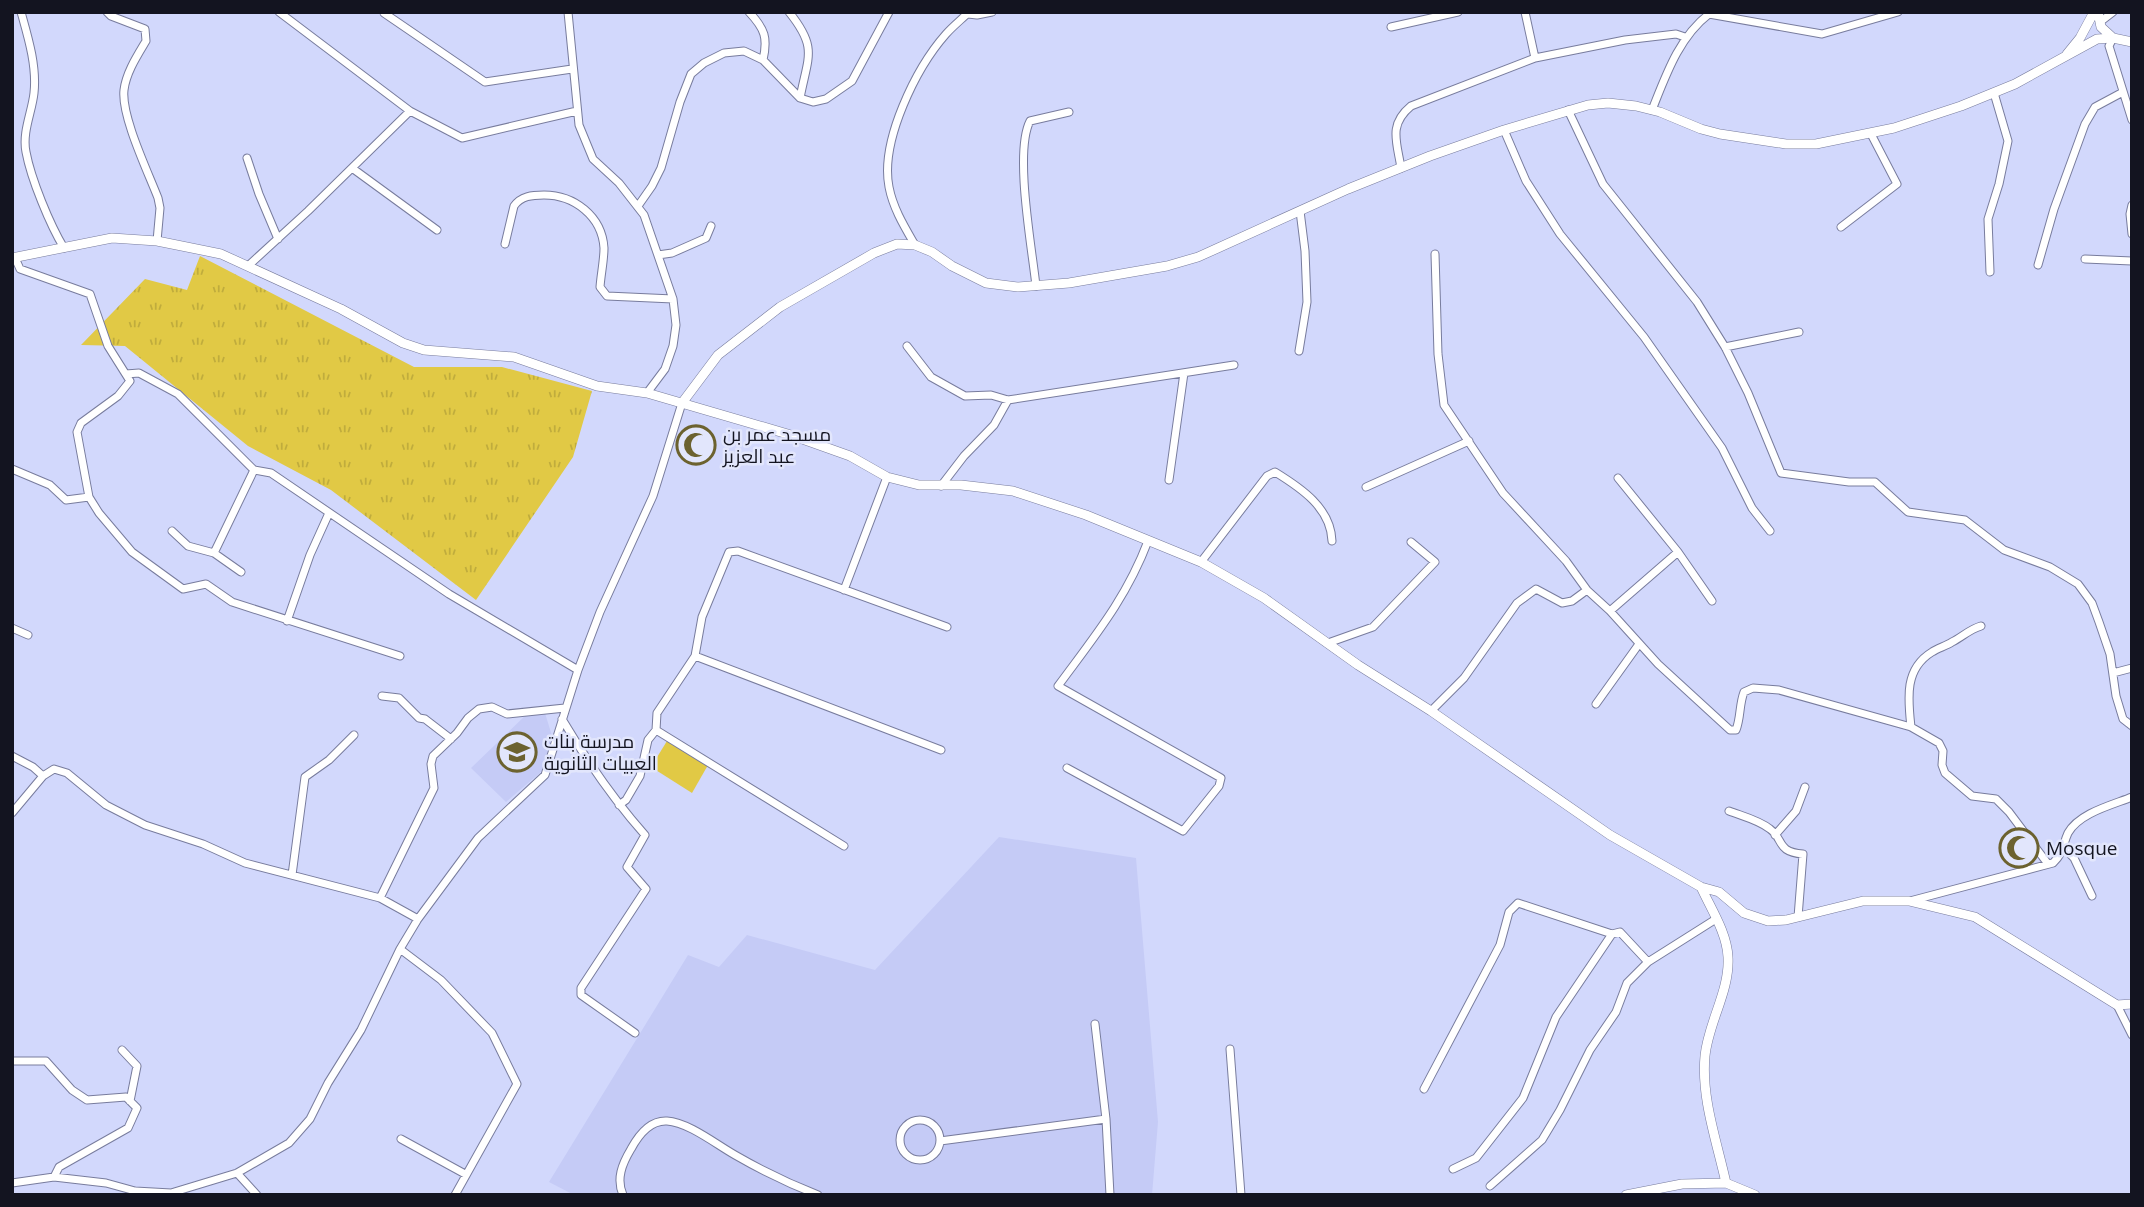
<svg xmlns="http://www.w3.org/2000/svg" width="2144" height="1207" font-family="'Open Sans',Cairo,sans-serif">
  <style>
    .built { fill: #c5cbf6 }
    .grass { fill: url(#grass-tufts) }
    .pitch { fill: #e1c945 }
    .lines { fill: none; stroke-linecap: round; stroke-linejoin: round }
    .minor-casing { stroke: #787c9d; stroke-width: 9 }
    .tertiary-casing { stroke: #787c9d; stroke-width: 10 }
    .minor { stroke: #fff; stroke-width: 7 }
    .tertiary { stroke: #fff; stroke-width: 9 }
    .labels { text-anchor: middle; stroke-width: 5; stroke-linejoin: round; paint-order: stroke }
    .poi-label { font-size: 19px; fill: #131420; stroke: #e2e6fc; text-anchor: start }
  </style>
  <defs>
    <pattern id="grass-tufts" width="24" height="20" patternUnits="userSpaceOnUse" patternTransform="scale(1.75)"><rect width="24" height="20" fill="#e1c945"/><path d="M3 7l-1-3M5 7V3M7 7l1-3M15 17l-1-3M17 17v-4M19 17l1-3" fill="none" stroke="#c0ac3c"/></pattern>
  </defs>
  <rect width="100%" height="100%" fill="#d2d8fc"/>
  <!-- built -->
  <path class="built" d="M545,713L552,736L542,771L506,802L471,768L527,714Z
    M999,837L1136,858L1158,1122L1152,1195H574L549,1182L688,955L719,967L747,935L875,970Z"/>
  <!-- grass -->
  <path class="grass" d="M200,256L414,367H502L592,391L573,457L476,600L331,490L248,446L125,346L81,345L145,279L187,290Z"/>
  <!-- pitch -->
  <path class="pitch" d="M667,741L708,765L692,793L651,767Z"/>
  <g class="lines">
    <!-- minor casing -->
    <g class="minor-casing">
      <path id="minor" d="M21,12C28,37 37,66 34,93C32,112 22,132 26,152C31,179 50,225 64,248
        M107,12L111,16L145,29L146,41C137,56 126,73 124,90C121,116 148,172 158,198L160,208L157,241
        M279,12L410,111
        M568,12L579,125L593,159L619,183L644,215L673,299L676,325L673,346L665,369L647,393
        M749,12C765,29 768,38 763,60
        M789,12C818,48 808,56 800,98
        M1525,12L1535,58
        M384,13L485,82L572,69
        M968,14L977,15L992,12
        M2100,22L2113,12
        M1391,27L1458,12
        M2113,38L2109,46L2132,120
        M1568,110L1603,184L1697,302L1725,347L1748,393L1781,473L1849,482H1875L1908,512L1965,520L2004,550L2050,567L2078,584L2092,603L2099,622L2110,654L2116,696L2123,719L2132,726
        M1652,110C1666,75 1679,37 1709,14L1822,34L1898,12
        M1504,130L1526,181L1560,234L1644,337L1722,448L1752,508L1770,531
        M247,158L259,194L278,239
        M352,168L437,230
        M1401,168C1397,142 1388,125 1411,106L1535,58L1625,40L1676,34L1685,37
        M2132,205L2130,214L2132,234
        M638,206L652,186L661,168L680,102L691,74L704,63L724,53L744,51L763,60L800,98L813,102L826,99L852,81L889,12
        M1841,227L1897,184L1871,134
        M505,244L514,206C521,196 532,195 544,195C574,195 602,216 604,248C604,260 601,274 600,287L607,296L673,299
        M915,245C904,226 893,208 889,187C880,141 916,68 946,34C953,26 962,19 969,12
        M1435,254L1438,354L1444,405L1503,493L1566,561L1587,590L1610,611L1658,664L1730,730H1736C1741,717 1739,705 1744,692L1753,688L1779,690L1911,727L1939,743L1943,751L1942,765L1945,773L1972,796L1996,799L2009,812L2048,864
        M658,255L672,253L706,238L711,226
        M15,258L20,269L90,294L108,346L130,381L118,396L81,423L77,432L89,497L99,513L132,552L183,589L206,584L232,602L400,656
        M2085,259L2132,261
        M249,265L308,211L410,111L462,138L577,111
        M2038,265L2054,209L2085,124L2095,107L2123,92
        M1990,272L1988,219L1999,184L2008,141L1994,93
        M1036,286C1032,248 1014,152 1030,121L1069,112
        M907,346L931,377L965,396L991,395L1008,400L1234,365
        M1725,347L1799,332
        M1299,351L1307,302L1305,251L1300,211
        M126,374L139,373L178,394L254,470L271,473L449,594L578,670
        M12,469L50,485L66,500L89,497
        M1618,478L1678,552L1712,601
        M1169,480L1184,373
        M941,486L964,456L994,425L1008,400
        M1366,487L1469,441
        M172,531L188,546L214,553L241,572
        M214,553L254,470
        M1201,562L1267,476L1275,472C1301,488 1331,508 1332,541
        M844,590L887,477
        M1610,611L1678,552
        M287,621L310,555L329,513
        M12,628L28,635
        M1328,643L1373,627L1435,562L1411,542
        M695,656L941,750
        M2113,673L2132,668
        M382,696L399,698L419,718L425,719L451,739
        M1596,704L1639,644
        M1431,711L1464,678L1517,603L1536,589L1562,603L1572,601L1587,590
        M562,719C587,761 613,799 645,835L627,867L646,889L581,988V995L635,1033
        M1911,727C1908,699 1904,669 1932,652C1938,648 1946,646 1952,642C1962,637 1970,629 1981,626
        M656,730L844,846
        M12,756L33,767L43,776
        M1067,768L1183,831L1219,786L1221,778L1058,686C1094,637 1126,599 1148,541
        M619,805L626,800L640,776L648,740L656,730L657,713L695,656L702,617L729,552L738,551L947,627
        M1729,811C1742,816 1759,820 1770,829C1784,839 1776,852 1803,854L1798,917
        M12,813L43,776L54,769L67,773L106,805L145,825L203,844L245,863L380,898L418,919
        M1775,835L1796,811L1805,787
        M2064,848L2074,858L2092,896
        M292,875L305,777L329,760L354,735
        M380,898L434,788L431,764L433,756L457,733L468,718L479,709L492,707L507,714L565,708
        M1910,901L2053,863C2065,851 2062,846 2068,833C2079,813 2112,805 2132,797
        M400,949L441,980L492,1033L517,1084L455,1195
        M2117,1005L2132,1035
        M1095,1024L1106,1119L1110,1195
        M1230,1049L1241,1195
        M122,1050L137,1066L130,1101
        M12,1061H46L72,1090L87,1100L126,1097L137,1108L128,1128L59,1167L54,1177
        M1424,1089L1500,945L1509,912L1518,903L1612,934L1620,932L1648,962
        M900 1140a20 20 0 1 1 40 0a20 20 0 1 1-40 0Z
        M401,1139L465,1174
        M940,1141L1106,1119
        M1453,1169L1476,1158L1523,1098L1556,1017L1612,934
        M237,1173L257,1195
        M12,1183L54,1177L106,1183L135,1191L171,1193L237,1173L289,1143L310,1119L328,1083L361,1030L400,949L418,919L478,838L545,775L578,670L600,612L653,496L682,403
        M1490,1186L1542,1140L1560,1110L1590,1050L1616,1012L1627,983L1648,962L1716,919
        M623,1195C616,1179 622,1164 631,1149C638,1136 650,1120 667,1121C688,1122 717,1145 735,1155C761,1170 790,1184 818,1195"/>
    </g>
    <!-- tertiary casing -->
    <g class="tertiary-casing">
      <path id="tertiary" d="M2098,12L2101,27L2113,38
        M2067,54L2080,38L2094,12
        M12,258L112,238L157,241L221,254L341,309L403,343L424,350L514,357L597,386L647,393L791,435L850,456L887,477L919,485H961L1013,491L1086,515L1201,562L1264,598L1358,665L1431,711L1610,835L1701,887L1719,892L1744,913L1768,921L1786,920L1863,901H1909L1975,917L2117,1005L2132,1004
        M682,403L718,355L780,307L874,253L897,244L915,245L932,252L952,266L986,283L1018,287L1069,283L1167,266L1198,257L1348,189L1430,156L1504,130L1588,105L1608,103L1636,106L1660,112L1701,129L1720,134L1786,144H1816L1894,128L1961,106L2015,84L2097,39L2113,38L2132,42
        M1701,887C1711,909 1727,933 1728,957C1730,991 1708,1023 1705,1056C1701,1098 1717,1142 1726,1183L1755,1195
        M1626,1195L1682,1184L1726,1183"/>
    </g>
    <!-- minor -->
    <use href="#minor" class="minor"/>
    <!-- tertiary -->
    <use href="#tertiary" class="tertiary"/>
  </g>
  <!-- icons -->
  <defs>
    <g id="mosque-ring" transform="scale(2.0125)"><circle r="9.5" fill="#e2e6fc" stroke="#6c622f" stroke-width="1.5"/><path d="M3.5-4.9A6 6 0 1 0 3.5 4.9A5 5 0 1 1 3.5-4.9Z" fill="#6c622f"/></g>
    <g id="school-ring" transform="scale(2.0125)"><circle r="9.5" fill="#e2e6fc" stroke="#6c622f" stroke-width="1.5"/><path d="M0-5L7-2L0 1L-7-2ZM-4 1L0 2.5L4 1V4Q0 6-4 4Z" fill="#6c622f"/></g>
  </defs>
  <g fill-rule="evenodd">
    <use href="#mosque-ring" x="696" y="445"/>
    <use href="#school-ring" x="517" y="752"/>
    <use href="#mosque-ring" x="2019" y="848"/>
  </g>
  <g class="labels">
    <!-- poi labels -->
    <g class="poi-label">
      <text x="723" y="441">مسجد عمر بن<tspan x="723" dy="22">عبد العزيز</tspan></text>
      <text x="544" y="748">مدرسة بنات<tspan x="544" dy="22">العبيات الثانوية</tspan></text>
      <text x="2046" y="855">Mosque</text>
    </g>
  </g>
  <!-- border -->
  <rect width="2144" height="1207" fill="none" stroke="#131420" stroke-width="28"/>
</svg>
